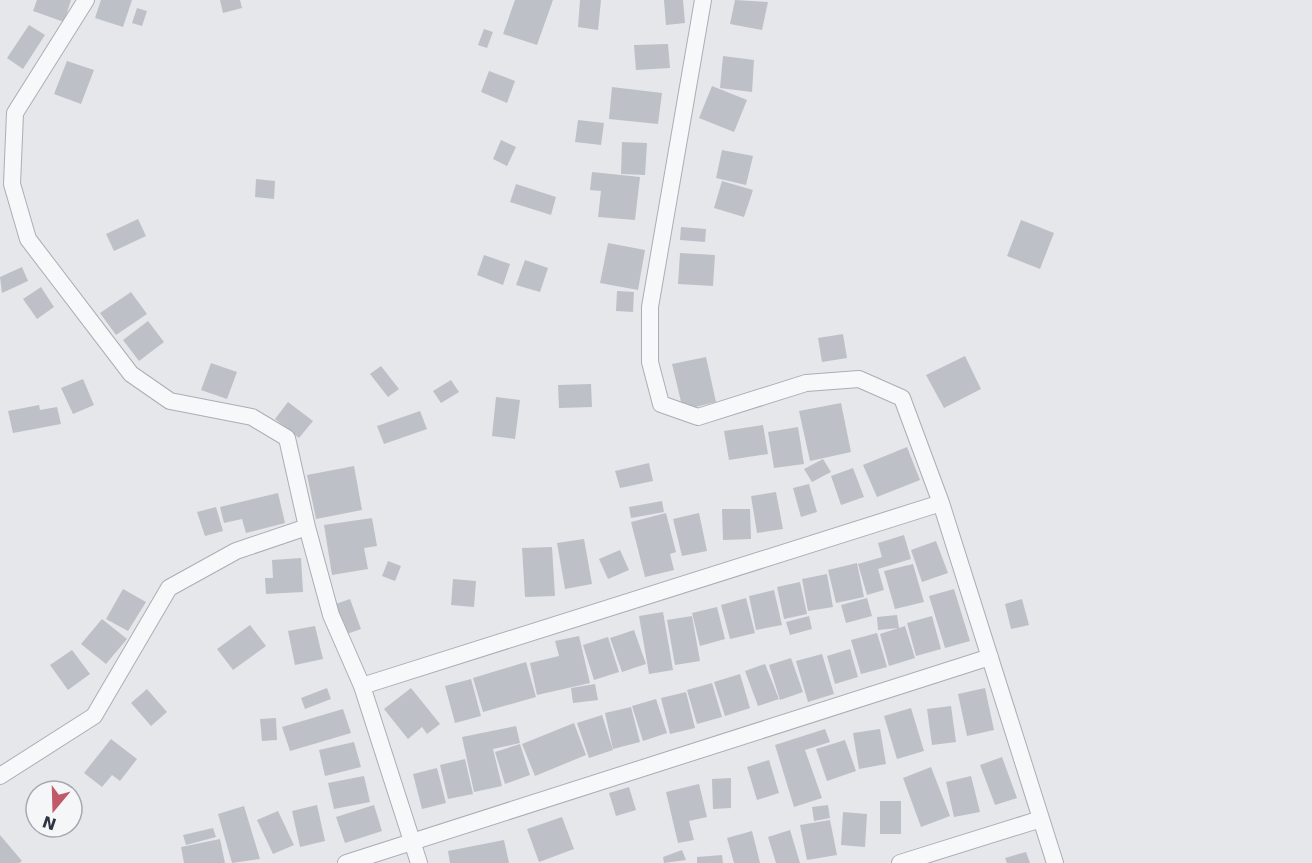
<svg xmlns="http://www.w3.org/2000/svg" width="1312" height="863" font-family="'DejaVu Sans',sans-serif">
  <style>
    .building { fill: #bdc0c7 }
    .lines { fill: none; stroke-linecap: round; stroke-linejoin: round }
    .minor-casing { stroke: #aaaeb5; stroke-width: 18 }
    .minor { stroke: #f7f8f9; stroke-width: 16 }
  </style>
  <rect width="100%" height="100%" fill="#e5e7eb"/>
  <!-- building -->
  <path class="building" d="M37,0H71L64,22L33,11Z
    M101,0H132L123,27L95,18Z
    M220,0H240L242,8L223,13Z
    M515,0H553L537,45L503,34Z
    M580,0H601L598,30L578,27Z
    M664,0H683L685,23L666,25Z
    M735,0L768,2L762,30L730,24Z
    M137,8L147,11L142,26L132,23Z
    M29,25L45,35L23,69L7,58Z
    M484,29L493,32L487,48L478,45Z
    M668,44L670,68L636,70L634,45Z
    M723,56L754,60L752,92L720,88Z
    M67,61L94,70L81,104L54,94Z
    M489,71L515,81L507,103L481,92Z
    M712,86L747,100L734,132L699,118Z
    M612,87L662,93L658,124L609,119Z
    M578,120L604,123L601,145L575,142Z
    M501,140L516,147L507,166L493,159Z
    M622,142L647,143L645,175L621,174Z
    M722,150L753,156L746,185L716,178Z
    M592,172L640,177L635,220L598,217L601,191L590,190Z
    M256,179L275,181L274,199L255,197Z
    M722,181L753,190L744,217L714,208Z
    M516,184L556,197L551,215L510,202Z
    M138,219L146,236L114,251L106,234Z
    M1021,220L1054,233L1040,269L1007,256Z
    M681,227L706,229L705,242L680,240Z
    M608,243L645,250L638,290L600,283Z
    M680,253L715,255L713,286L678,284Z
    M484,255L510,264L503,285L477,275Z
    M525,260L548,268L540,292L516,285Z
    M22,267L28,281L2,293L0,277Z
    M41,287L54,307L37,319L23,299Z
    M617,291L634,292L633,312L616,311Z
    M131,292L147,314L116,335L100,313Z
    M148,321L164,342L139,361L123,340Z
    M843,334L847,358L822,362L818,338Z
    M965,356L981,389L944,408L926,375Z
    M706,357L716,402L683,410L672,364Z
    M211,363L237,372L227,399L201,390Z
    M381,366L399,389L388,397L370,374Z
    M83,379L94,405L73,414L61,388Z
    M451,380L459,392L441,403L433,391Z
    M591,384L592,407L559,408L558,385Z
    M496,397L520,400L515,439L492,436Z
    M288,402L313,421L299,438L275,419Z
    M841,403L851,452L810,461L799,411Z
    M39,405L40,410L57,407L61,424L13,433L8,411Z
    M420,411L427,429L384,444L377,426Z
    M763,425L768,454L729,460L724,431Z
    M798,427L804,464L774,468L768,432Z
    M907,447L920,480L877,497L863,465Z
    M823,459L831,472L812,482L804,469Z
    M649,463L653,481L620,488L615,471Z
    M354,466L362,510L316,519L307,475Z
    M853,468L864,497L841,505L831,476Z
    M809,484L817,512L801,517L793,488Z
    M776,492L783,529L757,533L751,496Z
    M278,493L285,523L246,533L242,519L224,523L220,507Z
    M662,501L664,512L631,518L629,507Z
    M216,507L223,531L205,536L197,512Z
    M722,509H750L751,539L723,540Z
    M666,513L676,552L670,554L674,570L645,577L631,522Z
    M699,513L707,551L682,556L673,519Z
    M372,518L377,546L364,548L368,569L332,575L324,525Z
    M904,535L911,559L878,569L884,590L867,595L858,564L882,557L878,543Z
    M584,539L592,584L565,589L557,543Z
    M936,541L948,573L922,582L911,550Z
    M552,547L555,596L525,597L522,548Z
    M620,550L629,570L608,579L599,559Z
    M301,558L303,592L266,594L265,578H273L272,560Z
    M388,561L401,566L395,581L382,576Z
    M857,563L864,597L836,603L828,570Z
    M913,564L924,602L895,609L884,571Z
    M827,574L833,607L808,611L802,579Z
    M453,579L476,581L474,607L451,605Z
    M800,582L807,614L784,619L777,587Z
    M123,589L146,602L128,631L106,619Z
    M954,589L970,641L945,648L929,596Z
    M774,590L782,625L756,630L749,596Z
    M746,598L755,633L730,639L721,605Z
    M867,598L872,616L846,623L841,605Z
    M350,599L361,629L344,635L333,605Z
    M1022,599L1029,625L1011,629L1005,604Z
    M717,607L725,639L700,646L692,613Z
    M663,612L673,670L649,674L639,616Z
    M897,615L899,628L878,630L877,617Z
    M692,616L700,661L675,665L667,620Z
    M809,616L812,629L790,635L786,622Z
    M932,616L941,649L916,656L907,623Z
    M102,619L127,639L106,664L81,644Z
    M250,625L266,646L233,670L217,649Z
    M315,626L323,659L295,665L288,631Z
    M905,626L915,658L889,666L880,634Z
    M634,630L646,664L622,672L610,638Z
    M877,633L887,667L861,674L851,640Z
    M579,636L590,683L537,695L530,663L559,656L555,641Z
    M608,637L619,672L594,680L583,645Z
    M850,649L858,677L835,684L827,656Z
    M72,650L90,674L68,690L50,665Z
    M822,654L834,694L808,702L796,661Z
    M791,658L803,692L780,700L769,665Z
    M526,662L536,697L483,712L473,678Z
    M765,664L779,699L758,706L745,671Z
    M740,674L750,708L725,716L714,682Z
    M471,679L481,716L455,723L445,686Z
    M712,683L722,717L697,724L687,690Z
    M595,684L598,700L573,703L571,688Z
    M327,688L331,699L305,709L301,698Z
    M411,688L440,724L427,734L422,727L408,739L384,709Z
    M985,688L994,730L967,736L958,694Z
    M147,689L167,712L151,726L131,703Z
    M686,692L695,728L670,734L661,698Z
    M656,699L667,733L643,741L632,706Z
    M951,706L956,742L932,745L927,709Z
    M631,707L640,742L613,749L605,713Z
    M911,708L924,751L897,759L884,716Z
    M343,709L351,733L290,751L282,727Z
    M602,715L613,750L589,758L577,723Z
    M276,718L277,740L262,741L260,719Z
    M574,723L586,755L535,776L522,744Z
    M516,726L520,743L493,749L502,786L474,792L462,737Z
    M825,729L830,742L805,750L822,798L794,807L775,745Z
    M880,729L886,764L859,769L853,733Z
    M111,739L137,759L120,781L112,775L102,787L84,773Z
    M845,740L856,771L827,781L816,749Z
    M354,742L361,767L325,776L319,750Z
    M520,744L530,775L505,784L495,752Z
    M1002,757L1017,798L995,805L980,765Z
    M465,759L473,794L448,799L440,765Z
    M769,760L779,793L757,800L747,767Z
    M931,767L950,816L921,827L903,778Z
    M437,768L446,803L422,809L413,774Z
    M364,776L370,802L334,809L328,783Z
    M971,776L980,812L954,817L946,782Z
    M731,778V808L713,809L712,779Z
    M699,784L707,817L689,821L694,840L678,843L666,792Z
    M629,787L636,810L616,816L609,793Z
    M880,801H901V834H880Z
    M317,805L325,841L300,847L292,811Z
    M374,805L382,831L345,843L336,817Z
    M828,805L830,818L814,821L812,807Z
    M244,806L260,859L232,863L218,814Z
    M278,811L294,845L273,854L257,820Z
    M843,812L867,814L865,847L841,845Z
    M562,817L574,849L539,862L527,829Z
    M830,820L837,855L807,860L800,825Z
    M213,828L216,837L186,845L183,835Z
    M790,830L800,863H776L768,837Z
    M752,831L760,863H734L727,838Z
    M0,835L22,861L19,863H0Z
    M220,839L225,863H184L181,847Z
    M504,840L509,863H450L448,851Z
    M682,850L686,860L664,863L663,857Z
    M1026,852L1030,863H1007L1005,858Z
    M722,855L723,863H697V857Z"/>
  <g class="lines">
    <!-- minor casing -->
    <g class="minor-casing">
      <path id="minor" d="M86,0L15,113L12,184L28,239L131,374L170,401L252,417L287,438L307,527L331,615L362,686L419,863
        M703,0L650,307V362L661,404L698,417L806,383L859,379L902,398L941,503L1055,863
        M362,686L941,503
        M0,776L94,716L169,588L236,551L307,527
        M346,863L990,657
        M900,863L1041,819"/>
    </g>
    <!-- minor -->
    <use href="#minor" class="minor"/>
  </g>
  <!-- north arrow -->
  <g transform="translate(54 809) rotate(199)"><circle r="28" fill="#f4f6f8" stroke="#a5a9af" stroke-width="1.5"/>
  <path d="M0-4.5L10 22L0 15L-10 22Z" fill="#c05968"/>
  <text y="-9" font-size="16" font-weight="bold" text-anchor="middle" fill="#2e3542">N</text>
  </g>
</svg>
